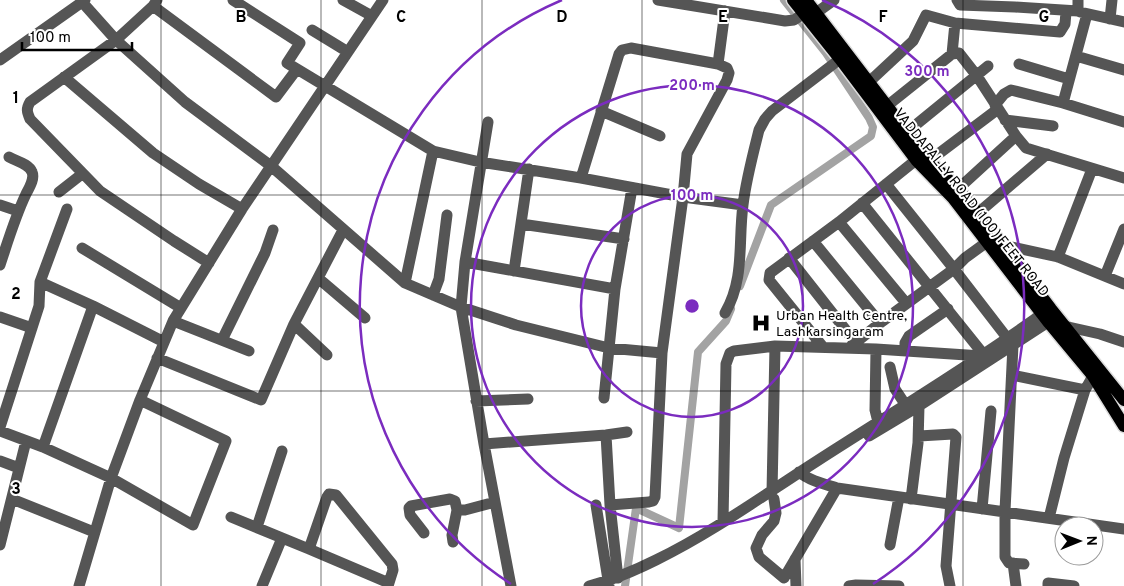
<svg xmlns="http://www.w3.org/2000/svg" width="1124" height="586" font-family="Overpass,sans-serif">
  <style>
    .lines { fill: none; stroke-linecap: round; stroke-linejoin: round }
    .canal { stroke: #a3a3a3; stroke-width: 8 }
    .major-casing { stroke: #dbdbdb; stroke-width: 15 }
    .minor { stroke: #555; stroke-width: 11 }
    .major { stroke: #000; stroke-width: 12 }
    .grid { fill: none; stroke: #000; stroke-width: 1; stroke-opacity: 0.55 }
    .ring { fill: none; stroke: #7b2cbf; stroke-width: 2.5 }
    .labels { text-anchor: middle; stroke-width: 4; stroke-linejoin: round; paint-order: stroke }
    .street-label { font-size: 14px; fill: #000; stroke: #fff }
    .poi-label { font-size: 14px; fill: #000; stroke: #fff; text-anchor: start }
    .grid-label { font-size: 16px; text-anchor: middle; font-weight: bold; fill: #000; stroke: #fff; stroke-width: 4; stroke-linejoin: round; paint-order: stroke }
    .centre { fill: #7b2cbf; stroke: #fff; stroke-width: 2.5 }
    .ring-label { font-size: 15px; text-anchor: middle; font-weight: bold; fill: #7b2cbf; stroke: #fff; stroke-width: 4; stroke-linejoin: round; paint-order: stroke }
  </style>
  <rect width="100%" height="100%" fill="#fff"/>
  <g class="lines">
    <!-- canal -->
    <path class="canal" d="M740,286L771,205L871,136L873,127L869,118L826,53L784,0
      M625,586L636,508L679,528L698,352L726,321L731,309"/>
    <!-- major casing -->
    <g class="major-casing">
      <path id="major" d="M793,0L840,59L916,160L953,198L1049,323L1093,376L1124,426
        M806,0L929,161L958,189L978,213L1051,309L1124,400"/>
    </g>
    <!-- minor -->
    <path class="minor" d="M157,0L153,6L116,40L30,102C26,109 27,112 30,119L100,191L174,241L209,263
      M233,0L300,43L287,63L433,151L480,162L581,178L683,197L743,205
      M343,0L372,16
      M658,0L785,21L794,20L803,14
      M957,0L960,5L1015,7L1078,11V0
      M83,3L116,40L185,102L271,166L405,283L461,307L516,325L609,348L662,353
      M153,6L276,97L297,69
      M1080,12L1124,22
      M809,18L834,0
      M1110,19L1112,0
      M312,30L348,52
      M952,54L955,23
      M1076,56L1124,70
      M0,60L85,0
      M718,64L725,11
      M1019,64L1069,79
      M64,77L153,153L199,184L242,209
      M869,82L913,41L926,15L955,23L1060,32L1065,24L1066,12
      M1063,103L1087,14
      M995,105L1004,94L1011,90L1063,103L1124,122
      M887,106L952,54L959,53L977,76L1016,136L1026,148L1124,178
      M601,111L660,136
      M1005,120L1053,126
      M488,122L465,262L461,307L484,444L511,586
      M907,132L988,66
      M929,161L998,109
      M581,178L619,54L622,50L631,48L718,64L727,68L729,73L727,80L687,154L683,197L662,353L655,497L653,501L649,502L610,505L618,578
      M886,184L954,269L1008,339
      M958,189L1016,136
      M59,192L82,174
      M862,203L984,355
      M0,205L18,211
      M978,213L1047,154
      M839,222L906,303
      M521,224L624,239
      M813,241L880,323
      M1003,245L1058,257L1124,284
      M82,248L181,308
      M1058,257L1092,169
      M789,258L856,343
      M465,262L615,289
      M0,265C8,241 15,217 26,194C29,188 35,179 32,172C29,164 16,161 9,157
      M514,271L529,169
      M1105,276L1124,229
      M318,278L365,318
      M40,282L93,306L164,342
      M405,283L433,151
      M433,295L439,279L447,215
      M725,313C745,279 738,242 743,205C746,180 753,154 759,130L765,119L772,111L840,59
      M0,317L32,328
      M173,321L249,351
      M294,324L327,355
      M1064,326L1100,334L1124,342
      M222,340L265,253L273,230
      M1013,345L1005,511V557L1009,563L1024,564
      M823,347L769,280L770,273L839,222L916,160
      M849,348L880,323L954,269L965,258L987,242
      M876,349L875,410L878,422
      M905,351V343L909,336L948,309
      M157,358L261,400L294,324L343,230
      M890,367L895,389L905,404
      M1012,375L1085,390
      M604,398L615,289L632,188
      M476,401L528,399
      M0,427L39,306L40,282L67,209
      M0,431L43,447L111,478L193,525L226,441L140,400
      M606,435L610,505
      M869,436L919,406L1056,317
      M919,436L953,434L956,437L946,566L950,586
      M484,444L606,435L627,432
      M43,447L93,306
      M0,461L19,468
      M799,472C810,481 824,484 837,488L1124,529
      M772,492L775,346
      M12,499L94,532
      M774,499L776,513L774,521L762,535L756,548L759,557L784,578L837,488
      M911,499L918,443L919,406
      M596,505L609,586
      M982,509L991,411
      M231,517L309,549L327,497L329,494L336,495L392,564L393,570L388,586
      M1049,518L1064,458L1085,390L1093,376
      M723,522L726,364L730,353L734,351L775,346L876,349L982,356
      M257,527L282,451
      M424,533L410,515L409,508L411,506L450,499L455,501L457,510H465L495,502
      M453,542L452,535L457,510
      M0,545L26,441
      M890,545L899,497
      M309,549L389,583
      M795,559L796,586
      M1013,563L1016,586
      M79,586L111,478L140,400L173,321L242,209L383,0
      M262,586L282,538
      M589,586C613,580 634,571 656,560C713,532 764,495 817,461C893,412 970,366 1042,314L1049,310
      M849,586L856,585L899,586
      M1048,586V583L1074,586"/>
    <!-- major -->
    <use href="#major" class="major"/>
  </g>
  <!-- grid -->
  <path class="grid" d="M161,0V586M321,0V586M482,0V586M642,0V586M803,0V586M963,0V586M0,195H1124M0,391H1124"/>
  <!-- distance rings -->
  <g class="ring">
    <circle cx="692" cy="306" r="111"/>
    <circle cx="692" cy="306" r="221"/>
    <path d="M511 584A332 332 0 0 1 562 0M822 0A332 332 0 0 1 873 584"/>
  </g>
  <!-- icons -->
  <defs>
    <g id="hospital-bare" transform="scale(1.5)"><path d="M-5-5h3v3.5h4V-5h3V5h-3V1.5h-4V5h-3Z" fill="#000" stroke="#fff" stroke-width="2.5" paint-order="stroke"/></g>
  </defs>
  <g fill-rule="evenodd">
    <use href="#hospital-bare" x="761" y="323"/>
  </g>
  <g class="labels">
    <!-- street labels -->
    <g class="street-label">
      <text transform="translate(972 202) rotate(51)" y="5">VADDAPALLY ROAD (100) FEET ROAD</text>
    </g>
    <!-- poi labels -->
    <g class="poi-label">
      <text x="776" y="320">Urban Health Centre,<tspan x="776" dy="16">Lashkarsingaram</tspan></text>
    </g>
  </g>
  <g class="grid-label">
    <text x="241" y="22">B</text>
    <text x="401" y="22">C</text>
    <text x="562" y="22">D</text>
    <text x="723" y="22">E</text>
    <text x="883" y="22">F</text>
    <text x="1044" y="22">G</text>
    <text x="16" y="103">1</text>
    <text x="16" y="299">2</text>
    <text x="16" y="494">3</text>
  </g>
  <circle cx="692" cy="306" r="8" class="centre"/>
  <g class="ring-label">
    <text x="927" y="76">300 m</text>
    <text x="692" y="90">200 m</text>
    <text x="692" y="200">100 m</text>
  </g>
  <!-- north arrow -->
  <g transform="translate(1079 541) rotate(89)"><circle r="24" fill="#ffffff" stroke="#999999"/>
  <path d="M0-4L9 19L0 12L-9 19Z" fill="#000000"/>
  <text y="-8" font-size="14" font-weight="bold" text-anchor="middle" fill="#000000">N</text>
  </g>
  <!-- scale -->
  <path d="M22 42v8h110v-8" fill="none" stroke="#000000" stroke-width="2.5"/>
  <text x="30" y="42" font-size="15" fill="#000000" stroke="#ffffff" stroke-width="4" paint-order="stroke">100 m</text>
</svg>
